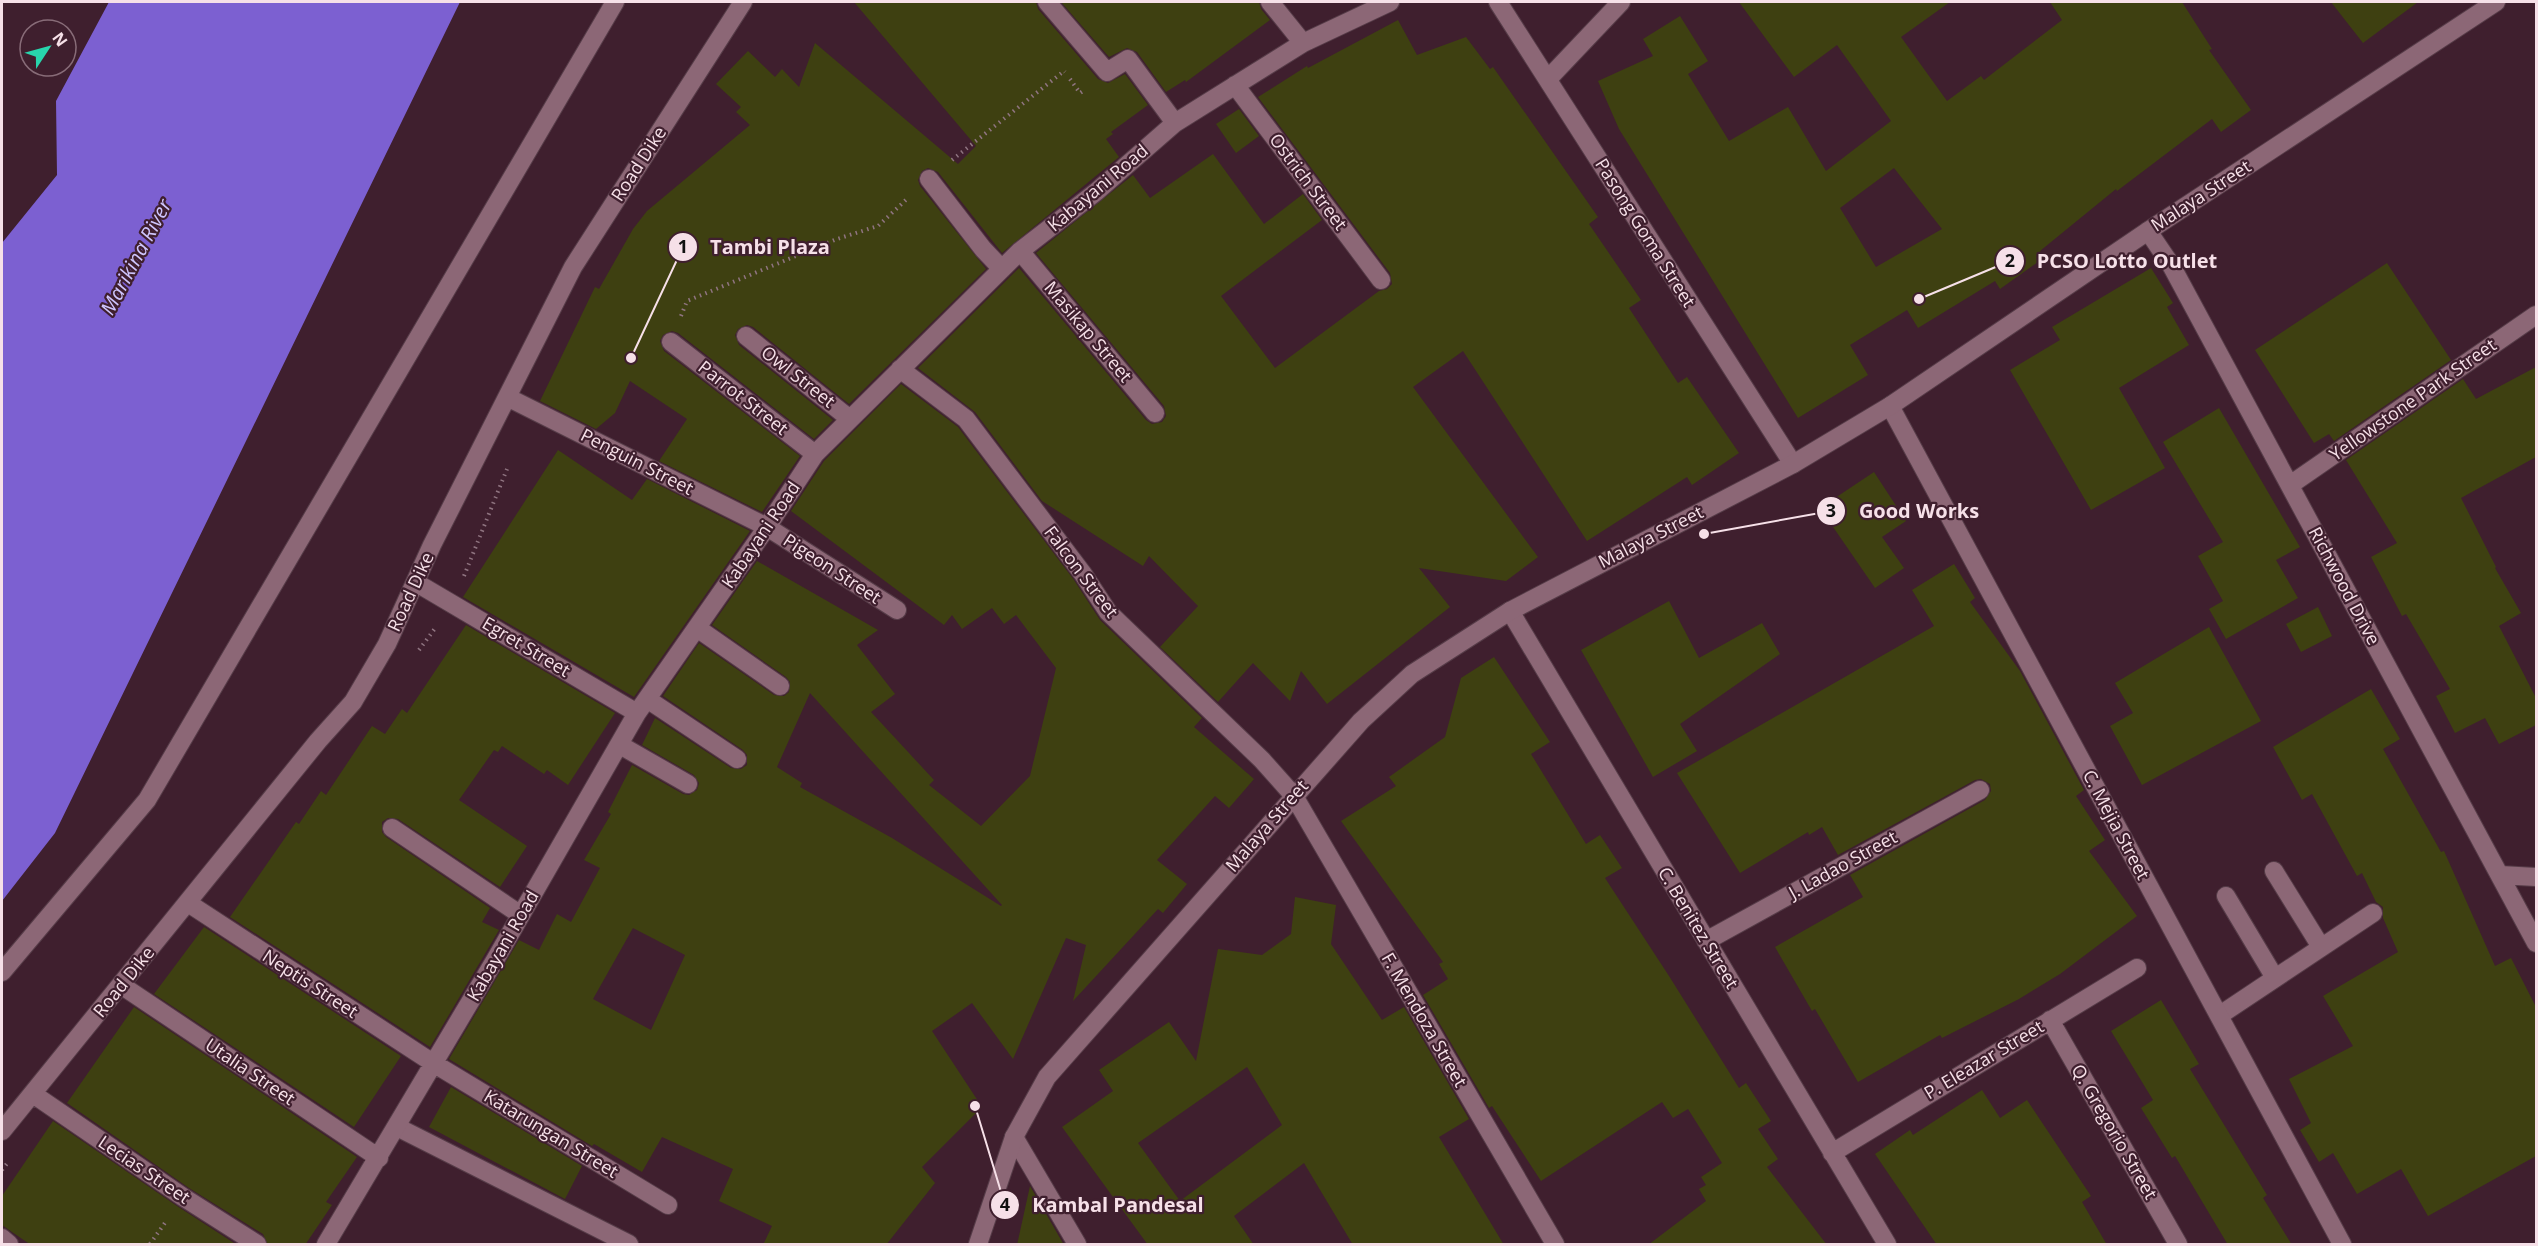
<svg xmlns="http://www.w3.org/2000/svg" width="2538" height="1246" font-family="'Open Sans',sans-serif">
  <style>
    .water { fill: #7c60d1 }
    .building { fill: #3e4011; fill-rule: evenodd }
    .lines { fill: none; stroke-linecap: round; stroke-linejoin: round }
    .lane-casing { stroke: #563c48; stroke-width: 20 }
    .street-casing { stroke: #563c48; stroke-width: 20 }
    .secondary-casing { stroke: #563c48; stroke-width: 20 }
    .path { stroke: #8f7480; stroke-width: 4; stroke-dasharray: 1.5 4.5; stroke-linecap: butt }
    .lane { stroke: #8c6776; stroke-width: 18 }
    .street { stroke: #8c6776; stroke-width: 18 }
    .secondary { stroke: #8c6776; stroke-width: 18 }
    .labels { text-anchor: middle; stroke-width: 4.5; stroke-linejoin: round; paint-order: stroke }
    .street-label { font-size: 18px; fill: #f6e0e8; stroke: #3f1f2e }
    .water-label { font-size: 20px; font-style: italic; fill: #cec5fd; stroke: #3f1f2e }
    .leader { fill: none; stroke: #f6e0e8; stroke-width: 2 }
    .callout-dot { fill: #f6e0e8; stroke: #3f1f2e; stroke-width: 2 }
    .mark-label { font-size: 18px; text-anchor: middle; font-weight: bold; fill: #111 }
    .callout-label { font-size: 20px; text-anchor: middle; font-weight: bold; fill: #f6e0e8; stroke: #3f1f2e; stroke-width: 4.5; stroke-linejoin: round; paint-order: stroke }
  </style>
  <rect width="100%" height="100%" fill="#3f1f2e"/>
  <!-- water -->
  <path class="water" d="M109,2H460L55,833L2,901V243L57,175L56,101Z"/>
  <!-- building -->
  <path class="building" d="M854,2H1036L1038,9L1098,79L1108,83L1125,74L1148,105L1111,132L1113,134L1106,139L1119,157L1002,253L938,172L928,168L922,171L918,180L920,186L986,269L849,404L753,327L747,325L738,329L735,335L739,345L833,420L814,439L678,333L672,331L663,335L660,341L664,351L800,456L762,512L659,461L687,419L630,381L615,413L596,429L540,401L595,287L599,289L633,229L647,211L750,125L736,112L741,107L716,84L748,51L775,77L782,69L799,87L815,43L958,164L976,146Z
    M1061,2H1259L1261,9L1270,20L1186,82L1185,80L1166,92L1137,52L1127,48L1109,57Z
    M1739,2H1950L1901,37L1947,101L1981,76L1984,80L2062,20L2050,2H2182L2212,49L2209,50L2251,110L2221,132L2212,119L2117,191L2116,189L2040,251L2045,257L2000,289L1995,281L1918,328L1907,310L1850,345L1868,375L1798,418L1619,129L1598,81L1653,56L1643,39L1680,16L1708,61L1688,74L1729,141L1788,107L1826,171L1891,121L1837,45L1794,77ZM1894,168L1942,229L1876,267L1840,208Z
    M2331,2H2418L2363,43Z
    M1398,20L1417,55L1466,37L1490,69L1493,67L1598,217L1589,224L1641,300L1629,308L1678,383L1687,377L1739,453L1692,485L1687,477L1587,541L1463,351L1413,387L1538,557L1506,581L1419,568L1450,607L1327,704L1301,671L1290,701L1253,663L1218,702L1160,647L1198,606L1149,556L1143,566L1042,501L975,412L918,368L1019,268L1146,420L1152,424L1162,422L1166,416L1164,406L1036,253L1133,175L1150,198L1213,154L1264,224L1303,194L1322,220L1221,296L1275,368L1379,291L1387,289L1392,284L1390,273L1258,97L1307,66L1308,68Z
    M1239,109L1259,136L1236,153L1216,124Z
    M2387,263L2451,360L2334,441L2329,434L2314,443L2255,350Z
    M2151,268L2173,303L2167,307L2189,345L2119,388L2165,468L2091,510L2010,370L2060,340L2052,327Z
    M2536,367V457L2461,498L2496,567L2495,568L2521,613L2499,626L2536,698V725L2499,744L2485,718L2455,733L2436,696L2450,689L2406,614L2402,616L2371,557L2397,543L2346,460L2463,379L2476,399Z
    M901,384L958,427L1074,580L1100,620L1202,718L1194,727L1254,779L1229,808L1215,796L1157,860L1187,884L1163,913L1158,909L1073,1001L1086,945L1066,938L1013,1059L972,1003L932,1031L982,1107L922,1167L935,1183L886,1245H763L772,1226L719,1201L733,1169L662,1137L642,1172L594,1144L592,1146L449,1059L519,940L539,950L557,914L571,922L600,868L584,860L611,814L608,812L632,765L683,794L689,795L697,790L699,783L694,775L642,745L655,718L731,768L741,769L747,765V755L743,750L663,696L699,643L774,695L784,696L789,692L790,682L786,677L712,625L757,561L878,630L857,645L895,694L871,712L934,780L929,785L981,826L1030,776L1056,668L1016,615L1004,624L992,608L962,629L952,615L944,625L791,511L824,461ZM810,693L1002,905L1001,906L892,838L800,787L802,783L777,767ZM633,928L685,955L651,1030L593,999Z
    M2219,408L2300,547L2276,560L2298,598L2226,639L2209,609L2223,601L2198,556L2223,542L2163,442Z
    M558,450L632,500L647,479L750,531L634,697L463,597Z
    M1874,472L1906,521L1882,537L1904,568L1875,588L1820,508Z
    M1954,564L1975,598L1970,602L2020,671L2084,790L2076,796L2105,840L2089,851L2137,916L2060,974L2019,999L1942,1038L1940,1035L1858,1082L1815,1009L1812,1011L1775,947L1863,897L1850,875L1985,800L1991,791L1990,784L1981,779L1975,780L1838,855L1822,827L1809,835L1808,832L1740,873L1677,773L1934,626L1912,590Z
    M1669,601L1699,658L1762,623L1780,654L1680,724L1697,751L1653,777L1581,650Z
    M2318,607L2332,636L2301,652L2286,624Z
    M466,625L615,713L568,785L547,770L544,774L502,746L498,752L494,750L459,800L527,846L500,887L398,819L388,818L382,822V832L386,837L490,908L482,922L499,930L430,1047L230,917L296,822L299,824L321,791L326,795L372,726L385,734L402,709L407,713Z
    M2209,627L2261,721L2142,785L2110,726L2133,713L2115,683Z
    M1494,657L1550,742L1531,754L1586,844L1600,835L1622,868L1605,878L1669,976L1739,1088L1746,1083L1771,1121L1758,1129L1778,1159L1767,1167L1827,1245H1648L1706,1201L1699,1189L1706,1185L1701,1177L1722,1163L1688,1109L1673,1118L1662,1102L1541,1181L1492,1106L1489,1108L1423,995L1448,979L1439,964L1443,962L1341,821L1396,786L1389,777L1445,737L1461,678Z
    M2371,689L2400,739L2383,749L2441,852L2444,851L2495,966L2511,958L2536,1007V1156L2428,1216L2401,1169L2357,1194L2333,1153L2319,1162L2300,1130L2311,1123L2289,1079L2353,1046L2323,996L2398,952L2383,918V907L2376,902L2362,873L2357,876L2312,794L2302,800L2273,747Z
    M1295,897L1336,905L1331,944L1382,1020L1404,1007L1469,1119L1439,1137L1504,1245H1353L1304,1163L1234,1216L1254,1245H1148L1062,1127L1113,1091L1099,1070L1169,1022L1196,1061L1218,949L1262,955L1291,934ZM1247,1067L1282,1125L1180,1201L1138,1143Z
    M204,927L401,1056L354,1127L154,994Z
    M2161,1000L2199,1064L2190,1069L2267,1195L2263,1198L2292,1245H2228L2175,1156L2172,1158L2141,1108L2153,1100L2111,1031Z
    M134,1007L357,1157L326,1202L332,1205L305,1245H268L263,1234L189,1188L67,1103Z
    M451,1087L582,1166L565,1199L429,1127Z
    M1982,1090L2000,1118L2027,1100L2091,1196L2082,1202L2107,1245H1937L1875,1154L1910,1130L1913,1135Z
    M53,1121L177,1206L237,1245H31L12,1232L2,1225V1196Z
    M1030,1186L1064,1245H1017Z"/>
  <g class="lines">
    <!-- lane casing -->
    <g class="lane-casing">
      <path id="lane" d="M2274,871L2321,947
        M2226,896L2275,978
        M2220,1015L2373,913
        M397,1127L629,1244"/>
    </g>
    <!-- street casing -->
    <g class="street-casing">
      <path id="street" d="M1047,2L1107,72L1128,59L1175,123
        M1270,2L1303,43
        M1498,2L1793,464
        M1548,79L1621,2
        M1235,85L1381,280
        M929,179L983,249L1002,269
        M2148,231L2171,265L2536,943
        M1020,251L1155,413
        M746,336L850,419
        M671,342L815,454
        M900,369L966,419L1083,574L1108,612L1262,760L1294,796L1555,1244
        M507,397L767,527L897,610
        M1890,406L2342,1244
        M2290,485L2536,315
        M415,582L637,713
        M1510,611L1887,1244
        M697,628L780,686
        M647,699L737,759
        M620,745L688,784
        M392,828L521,915
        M2500,875L2536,877
        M188,903L433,1063L668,1205
        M1706,941L1980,790
        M2,972L147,800L615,2
        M121,985L379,1158
        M2050,1020L2178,1244
        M33,1094L183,1197L257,1244
        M2,1131L318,741L353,702L387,644L432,545L573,267L743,2
        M1014,1137L1077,1244
        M1832,1153L2137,968
        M2,1238L9,1244
        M326,1244L495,960L637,713L767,527L815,454L1020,251L1096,192L1175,123L1303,43L1390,2"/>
    </g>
    <!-- secondary casing -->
    <g class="secondary-casing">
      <path id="secondary" d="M978,1244L1014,1137L1047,1077L1361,721L1412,674L1510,611L1793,464L1890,406L2148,231L2496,2"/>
    </g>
    <!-- path -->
    <path class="path" d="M1070,79L1080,93L1083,91
      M952,160L1064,71L1065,72
      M681,316L687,301L837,239L878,226L908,198
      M464,576L507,469
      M419,650L436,627
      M2,1170L9,1161
      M150,1244L167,1220"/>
    <!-- lane -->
    <use href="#lane" class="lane"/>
    <!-- street -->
    <use href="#street" class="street"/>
    <!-- secondary -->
    <use href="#secondary" class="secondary"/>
  </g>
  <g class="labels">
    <!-- street labels -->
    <g class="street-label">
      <text transform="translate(639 164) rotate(-57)" y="6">Road Dike</text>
      <text transform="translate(1308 182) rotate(53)" y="6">Ostrich Street</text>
      <text transform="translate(1098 188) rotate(-40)" y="6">Kabayani Road</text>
      <text transform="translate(2201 196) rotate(-33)" y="6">Malaya Street</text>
      <text transform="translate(1645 233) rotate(58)" y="6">Pasong Goma Street</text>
      <text transform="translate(1088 332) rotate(50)" y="6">Masikap Street</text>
      <text transform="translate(798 377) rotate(38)" y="6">Owl Street</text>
      <text transform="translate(743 398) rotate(38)" y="6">Parrot Street</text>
      <text transform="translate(2413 400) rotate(-35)" y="6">Yellowstone Park Street</text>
      <text transform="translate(637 462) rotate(27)" y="6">Penguin Street</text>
      <text transform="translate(761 535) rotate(-56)" y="6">Kabayani Road</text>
      <text transform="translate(1651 537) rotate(-27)" y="6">Malaya Street</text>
      <text transform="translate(832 569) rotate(33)" y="6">Pigeon Street</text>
      <text transform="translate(1081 572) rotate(53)" y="6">Falcon Street</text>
      <text transform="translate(2344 586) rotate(62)" y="6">Richwood Drive</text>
      <text transform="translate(411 592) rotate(-65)" y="6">Road Dike</text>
      <text transform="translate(526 647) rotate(31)" y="6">Egret Street</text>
      <text transform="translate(2116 825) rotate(62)" y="6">C. Mejia Street</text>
      <text transform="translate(1267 826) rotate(-49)" y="6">Malaya Street</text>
      <text transform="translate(1843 865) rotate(-29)" y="6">J. Ladao Street</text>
      <text transform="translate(1698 928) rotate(59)" y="6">C. Benitez Street</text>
      <text transform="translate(503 946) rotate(-60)" y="6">Kabayani Road</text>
      <text transform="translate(124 982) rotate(-51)" y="6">Road Dike</text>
      <text transform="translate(310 984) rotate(33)" y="6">Neptis Street</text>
      <text transform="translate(1424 1020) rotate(60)" y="6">F. Mendoza Street</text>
      <text transform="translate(1984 1060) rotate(-31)" y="6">P. Eleazar Street</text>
      <text transform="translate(250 1072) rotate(34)" y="6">Utalia Street</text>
      <text transform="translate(2114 1132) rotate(60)" y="6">Q. Gregorio Street</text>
      <text transform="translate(551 1134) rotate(31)" y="6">Katarungan Street</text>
      <text transform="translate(144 1170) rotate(34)" y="6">Lecias Street</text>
    </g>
    <!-- water labels -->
    <g class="water-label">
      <text transform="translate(136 257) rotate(-62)" y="7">Marikina River</text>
    </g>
  </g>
  <!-- callouts -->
  <path class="leader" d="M631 358L683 247M1919 299L2010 261M1704 534L1831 511M975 1106L1005 1205"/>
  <g class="callout-dot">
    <circle cx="631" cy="358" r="6"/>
    <circle cx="1919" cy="299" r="6"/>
    <circle cx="1704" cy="534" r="6"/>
    <circle cx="975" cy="1106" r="6"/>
    <circle cx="683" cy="247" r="15"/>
    <circle cx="2010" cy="261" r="15"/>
    <circle cx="1831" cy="511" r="15"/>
    <circle cx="1005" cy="1205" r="15"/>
  </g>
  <g class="mark-label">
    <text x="683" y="253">1</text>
    <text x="2010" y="267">2</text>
    <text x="1831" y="517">3</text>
    <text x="1005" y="1211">4</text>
  </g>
  <g class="callout-label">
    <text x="770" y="254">Tambi Plaza</text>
    <text x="2127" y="268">PCSO Lotto Outlet</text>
    <text x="1919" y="518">Good Works</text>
    <text x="1118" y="1212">Kambal Pandesal</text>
  </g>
  <!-- border -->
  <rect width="2538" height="1246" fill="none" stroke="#f6e0e8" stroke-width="6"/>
  <!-- north arrow -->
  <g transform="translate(48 48) rotate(54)"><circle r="28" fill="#3f1f2e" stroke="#886c78" stroke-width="1.5"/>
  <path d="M0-4.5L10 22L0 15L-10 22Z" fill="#28d5ad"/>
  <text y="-9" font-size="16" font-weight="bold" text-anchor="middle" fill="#f6e0e8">N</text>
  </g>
</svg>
